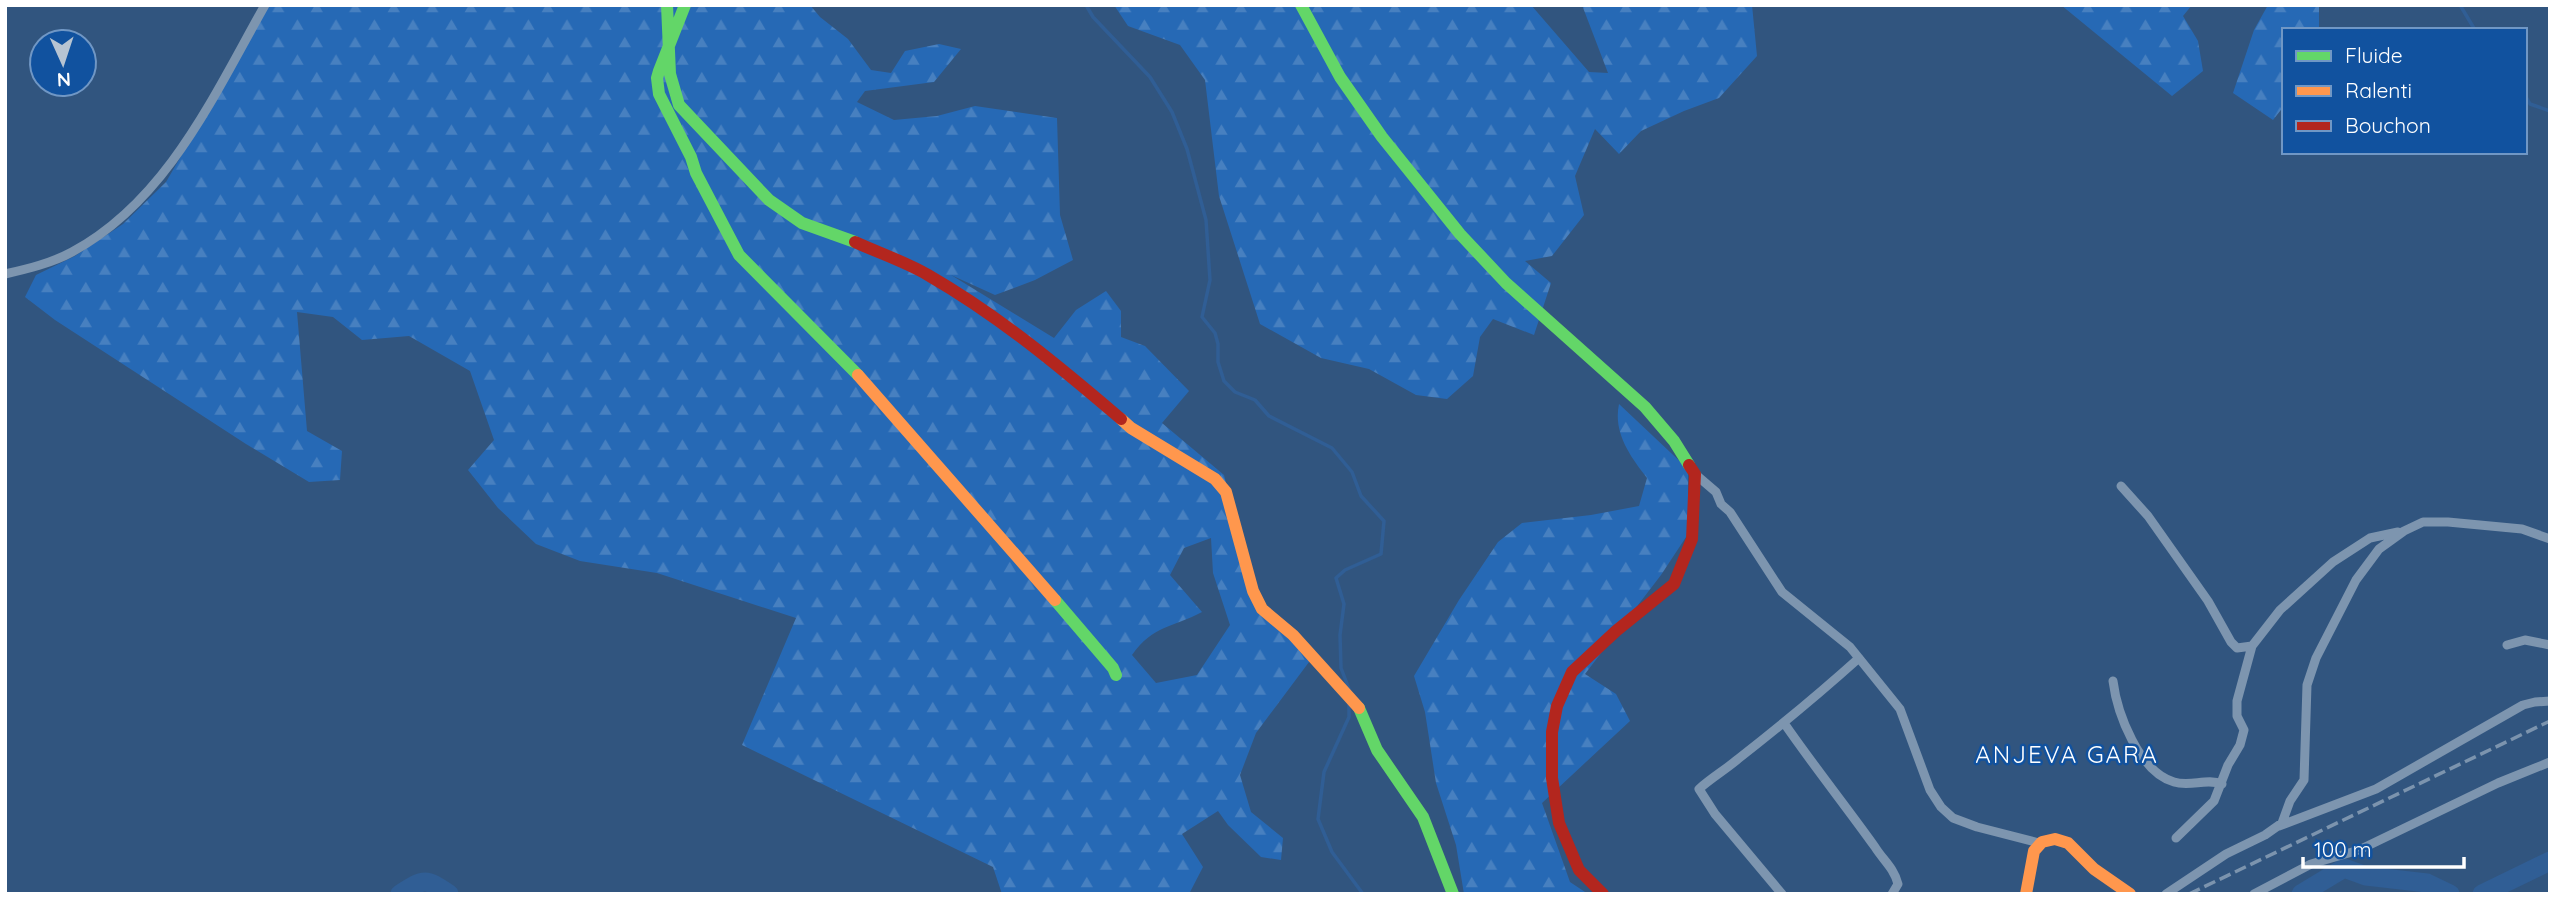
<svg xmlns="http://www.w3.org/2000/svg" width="2555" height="899" font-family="Quicksand,sans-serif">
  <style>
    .forest { fill: url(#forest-firs); fill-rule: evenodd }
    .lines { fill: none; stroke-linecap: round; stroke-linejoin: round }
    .stream { stroke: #305e95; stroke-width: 3.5 }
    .river { stroke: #305e95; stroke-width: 19 }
    .street { stroke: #7d95af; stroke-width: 9 }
    .fast { stroke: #63d668; stroke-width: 12 }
    .slow { stroke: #ff974d; stroke-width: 12 }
    .jam { stroke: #b3261e; stroke-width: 12 }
    .rail { stroke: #7c94ae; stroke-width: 3.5; stroke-dasharray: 12 5; stroke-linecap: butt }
    .labels { text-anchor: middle; stroke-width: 5; stroke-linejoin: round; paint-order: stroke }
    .quarter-label { font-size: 24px; letter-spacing: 2px; fill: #fff; stroke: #11529f }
  </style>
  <defs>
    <pattern id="forest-firs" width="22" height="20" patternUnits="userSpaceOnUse" patternTransform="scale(1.75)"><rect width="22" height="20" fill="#2669b5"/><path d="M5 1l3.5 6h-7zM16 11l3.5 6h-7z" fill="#4780c0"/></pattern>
  </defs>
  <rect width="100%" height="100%" fill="#31557f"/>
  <!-- forest -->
  <path class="forest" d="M269,5H810L820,17L848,39L871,70L891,73L905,51L939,44L961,49L934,82L865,91L857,102L894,120L937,116L975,106L1057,118L1060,215L1073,260L1035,280L995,295L951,275L1054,338L1076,310L1106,291L1121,311V337L1145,346L1189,391L1162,423L1224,475L1253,591L1312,658L1256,733L1240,775L1251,812L1283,838L1281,860L1261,857L1228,825L1218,811L1182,834L1203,867L1189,894H1002L993,867L742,745L796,618L657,573L580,561L536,544L498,508L468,470L494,440L470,371L409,336L362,340L333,317L297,312L307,431L342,451L340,480L309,482L246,444L55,320L25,297L36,275L75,256L123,224L166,182ZM1211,538L1213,573L1230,625L1197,675L1156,683L1132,655C1153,625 1172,628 1202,612L1170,575L1184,548Z
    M1114,5H1531L1589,72L1608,73L1582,5H1752L1757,56L1719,98L1684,111L1641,131L1619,154L1595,129L1575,176L1584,215L1552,256L1525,261L1551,283L1534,335L1493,319L1480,337L1473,376L1447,399L1416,395L1369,369L1321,358L1260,324L1219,196L1205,80L1180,45L1128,26Z
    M2061,5H2192L2183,16L2198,41L2203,71L2172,96Z
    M2268,5H2319V30H2284V106L2273,120L2233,93L2254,30Z
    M1619,404L1688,469V534L1661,575L1585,674L1616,694L1630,721L1542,803L1570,882L1588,894H1464L1456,845L1436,783L1425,712L1414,676L1459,600L1498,542L1522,523L1591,515L1639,506L1647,478C1630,456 1613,433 1619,404Z"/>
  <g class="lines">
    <!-- stream -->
    <path class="stream" d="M1086,5L1093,17L1150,77L1172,112L1187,149L1206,220L1210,280L1202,317L1215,333L1218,344V362L1224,381L1235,392L1255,400L1269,416L1332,448L1352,472L1361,496L1384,521L1381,554L1345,570L1336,578L1344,604L1340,635L1341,668L1349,689
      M2460,5L2475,30
      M2525,95L2530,104L2550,111
      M1349,704V717L1324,772L1318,819L1332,852L1363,894"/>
    <!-- river -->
    <path class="river" d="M400,894C425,878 425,878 449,894
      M2301,894L2344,868L2366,876L2427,883L2450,894
      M2482,894L2550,861"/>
    <!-- street -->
    <path class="street" d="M5,274C27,269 52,263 72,252C167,201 214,95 265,5
      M1695,474L1716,492L1721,504L1730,512L1782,592L1850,647L1900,709L1930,790L1941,807L1953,818L1977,827L2039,843
      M2121,486L2148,516L2208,601L2231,642L2237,648L2252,646
      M2507,645L2525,640L2550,645
      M2113,681C2117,713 2139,772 2174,782C2190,787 2207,778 2222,784
      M1784,723C1813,765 1845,805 1875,847C1883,860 1894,868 1898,884L1892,894
      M2279,826L2376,789L2523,705L2535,702L2550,701
      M2176,838L2214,801L2228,765L2240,745L2244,730L2237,716V701L2252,646L2280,610L2333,562L2370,538L2398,532
      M1782,894L1715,814L1699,789C1711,778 1725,770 1738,759C1779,727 1820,693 1859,658
      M2166,894L2226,854L2265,835L2282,823L2290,801L2304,780L2307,685L2316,658L2356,580L2379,549L2404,531L2423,522H2448L2522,529L2550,539
      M2254,894L2311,864L2359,850L2498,783L2550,762"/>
    <!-- fast -->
    <path class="fast" d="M667,5L670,74L679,105L769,200L802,223L855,242
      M685,5L659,71L657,78L659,94L691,157L696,173L739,255L858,375
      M1301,5L1340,77L1382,137L1460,234L1506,283L1645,407L1674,441L1689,465
      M1055,600L1113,668L1116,675
      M1359,708L1377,750L1423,817L1453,894"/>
    <!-- slow -->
    <path class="slow" d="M858,375L1055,600
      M1121,419L1131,428L1215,479L1226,492L1253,591L1262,609L1293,635L1359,708
      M2026,894L2034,851L2042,842L2055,839L2068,843L2094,869L2130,894"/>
    <!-- jam -->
    <path class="jam" d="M855,242C879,253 906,262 928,275C999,316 1059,366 1121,419
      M1603,894L1579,870L1559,823L1552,778V732L1557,706L1572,672L1616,631L1674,584L1692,539L1695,474L1689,465"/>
    <!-- rail -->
    <path class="rail" d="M2189,894L2550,721"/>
  </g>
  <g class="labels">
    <!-- quarter labels -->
    <g class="quarter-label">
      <text x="2067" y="763">ANJEVA GARA</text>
    </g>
  </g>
  <!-- border -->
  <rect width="2555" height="899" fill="none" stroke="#ffffff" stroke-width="14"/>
  <!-- legend -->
  <rect x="2282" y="28" width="245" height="126" fill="#11529f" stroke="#7097c5" stroke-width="2"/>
  <rect x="2296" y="51" width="35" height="10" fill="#63d668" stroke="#7097c5" stroke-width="2"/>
  <text x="2345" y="63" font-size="21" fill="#ffffff">Fluide</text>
  <rect x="2296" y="86" width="35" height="10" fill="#ff974d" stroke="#7097c5" stroke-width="2"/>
  <text x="2345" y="98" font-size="21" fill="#ffffff">Ralenti</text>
  <rect x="2296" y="121" width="35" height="10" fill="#b3261e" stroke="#7097c5" stroke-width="2"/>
  <text x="2345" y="133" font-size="21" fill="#ffffff">Bouchon</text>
  <!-- north arrow -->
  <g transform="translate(63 63) rotate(177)"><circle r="33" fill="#11529f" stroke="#7097c5" stroke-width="2"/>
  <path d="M0-5L12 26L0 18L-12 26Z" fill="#b7c4d2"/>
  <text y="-10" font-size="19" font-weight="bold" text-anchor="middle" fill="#ffffff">N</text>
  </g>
  <!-- scale -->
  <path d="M2303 857v10h161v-10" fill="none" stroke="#ffffff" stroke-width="3.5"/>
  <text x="2314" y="857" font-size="21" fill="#ffffff" stroke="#11529f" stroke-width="5" paint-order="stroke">100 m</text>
</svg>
